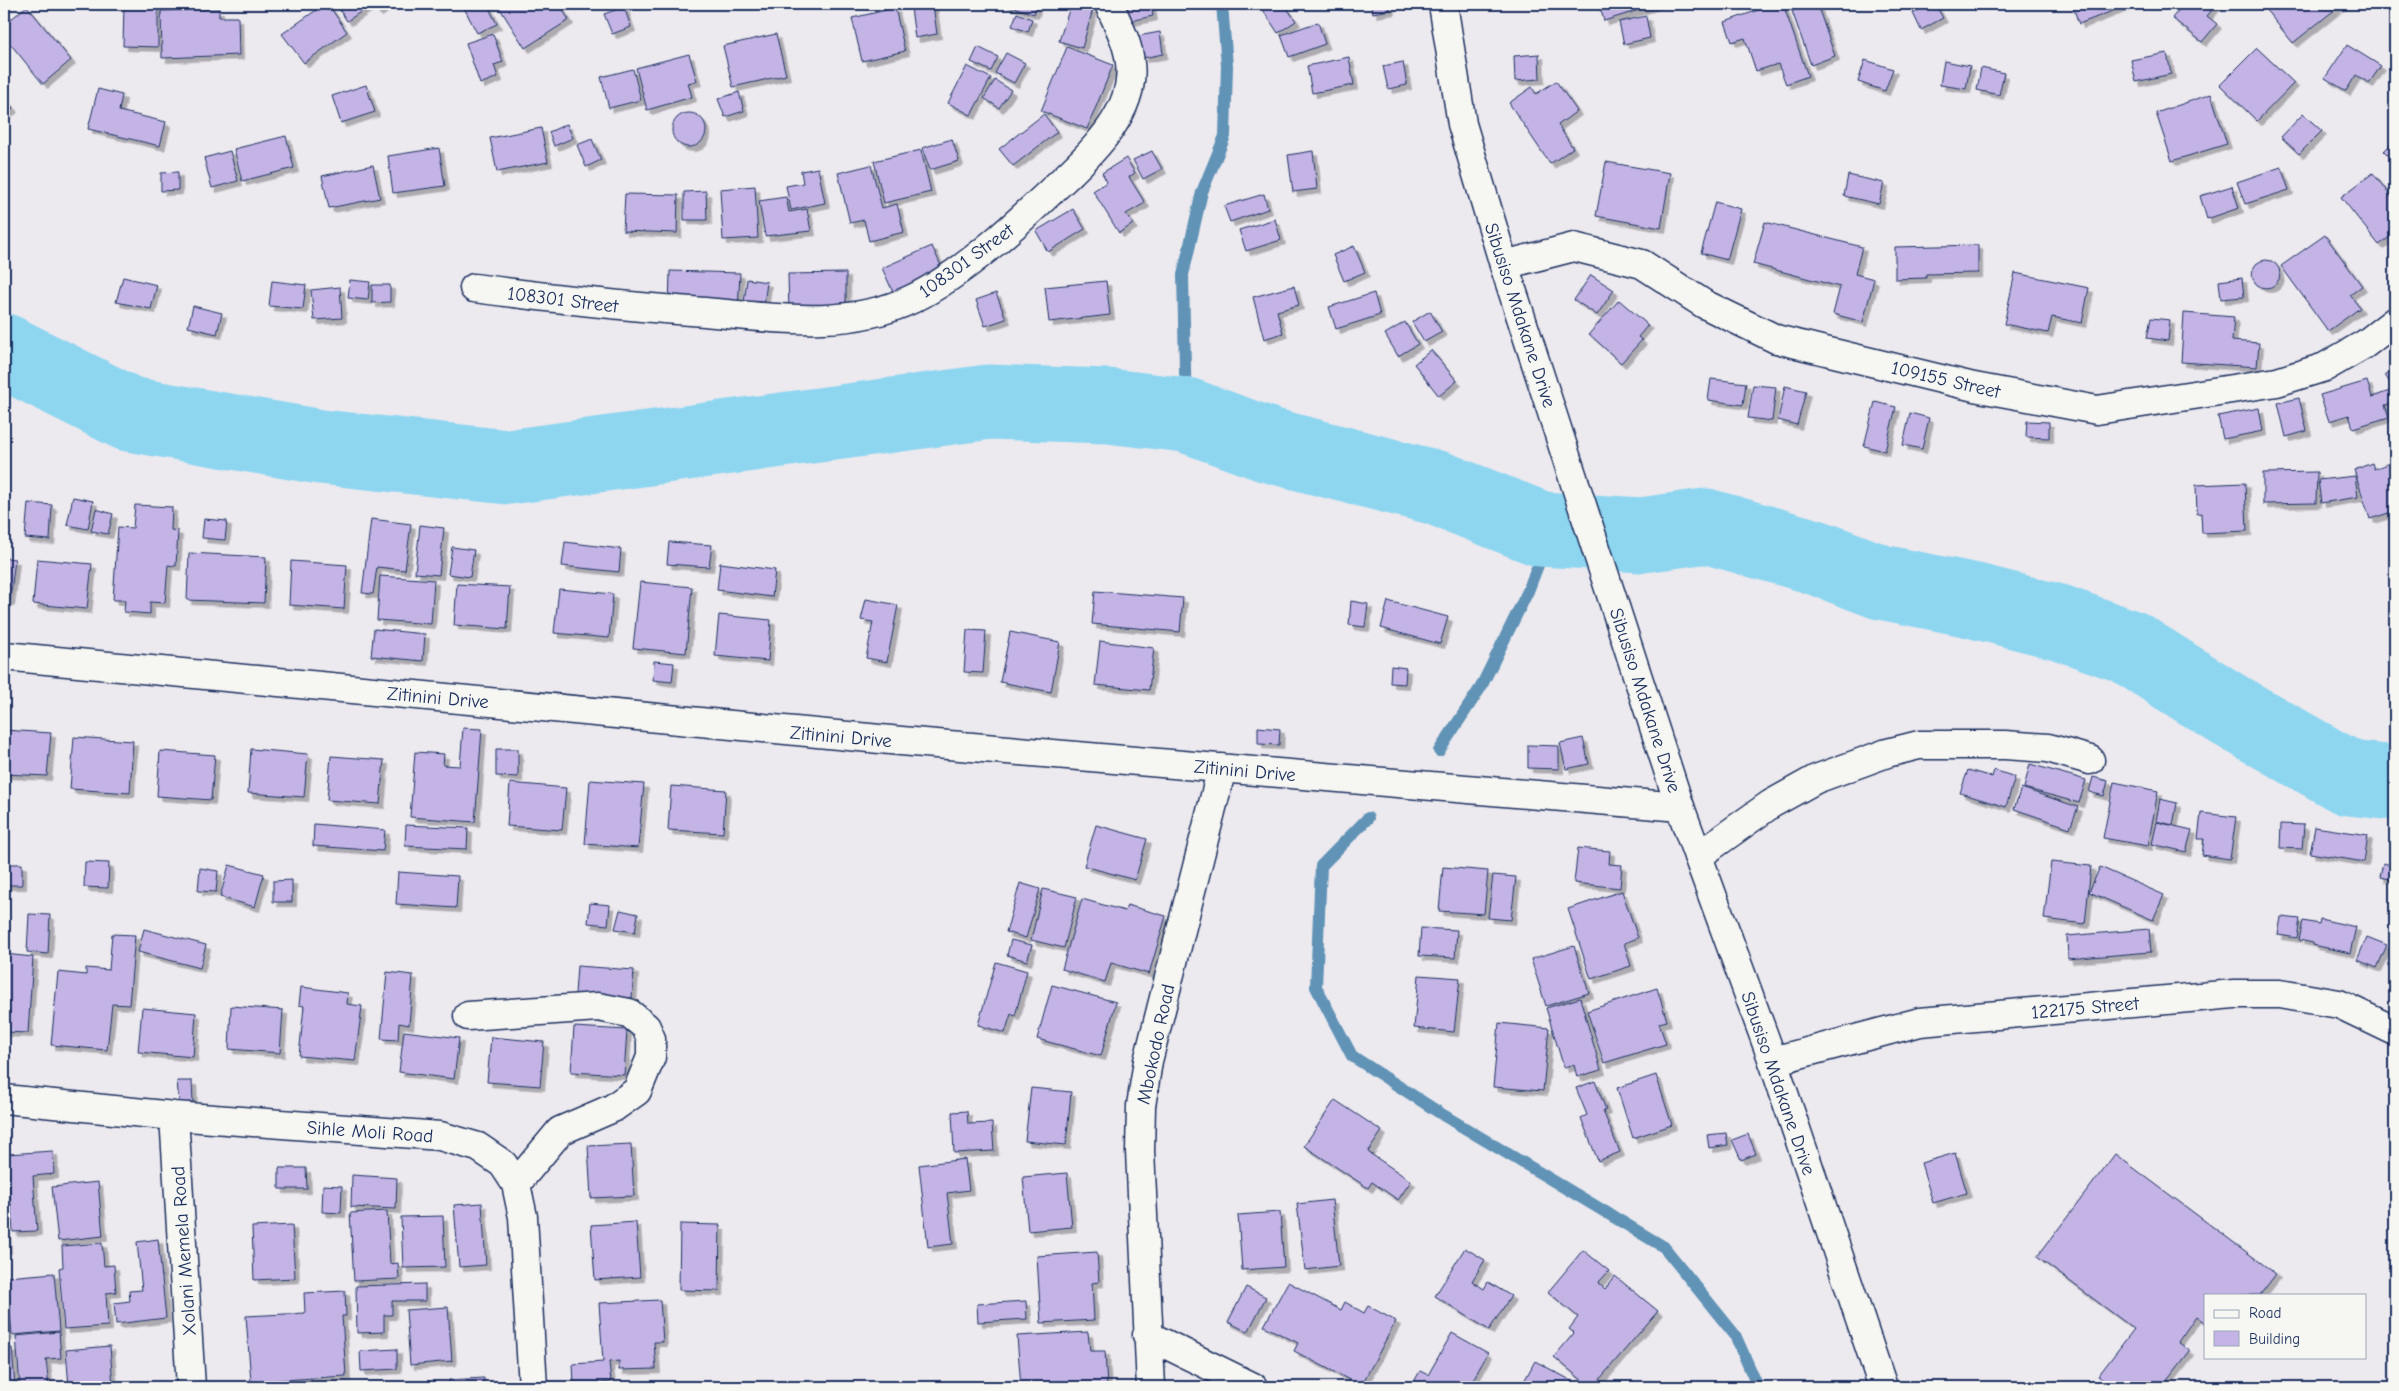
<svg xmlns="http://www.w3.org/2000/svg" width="2399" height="1391" font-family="'Comic Neue',sans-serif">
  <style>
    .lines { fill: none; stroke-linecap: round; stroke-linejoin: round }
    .stream { stroke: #6093b6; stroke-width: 12 }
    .river { stroke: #8ed6f0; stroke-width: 75 }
    .building { fill: #c3b4e5; stroke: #1b2f5e; filter: url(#shadow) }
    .minor-casing { stroke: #1b2f5e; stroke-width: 31 }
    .tertiary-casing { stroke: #1b2f5e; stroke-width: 31 }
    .minor { stroke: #f6f6f2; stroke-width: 28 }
    .tertiary { stroke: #f6f6f2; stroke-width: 28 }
    .labels { text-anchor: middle; stroke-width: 4; stroke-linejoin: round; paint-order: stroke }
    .street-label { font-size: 19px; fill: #1b2f5e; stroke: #f6f6f2 }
  </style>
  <defs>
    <filter id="shadow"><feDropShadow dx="4.5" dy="4.5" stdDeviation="0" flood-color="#0004"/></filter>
  </defs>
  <rect width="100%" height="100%" fill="#ece9ef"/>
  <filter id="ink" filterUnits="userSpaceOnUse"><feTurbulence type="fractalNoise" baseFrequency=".02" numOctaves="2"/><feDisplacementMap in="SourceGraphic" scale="10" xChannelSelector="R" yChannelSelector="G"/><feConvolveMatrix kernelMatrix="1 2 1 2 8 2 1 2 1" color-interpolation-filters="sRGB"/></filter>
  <g filter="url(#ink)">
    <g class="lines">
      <!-- stream -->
      <path class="stream" d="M1186,415L1183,275L1202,192L1225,136L1227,66L1222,4
        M1439,751L1481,687L1528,591L1552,529
        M1368,818L1321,866L1316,987L1352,1056L1443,1115L1664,1247L1735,1335L1758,1387"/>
      <!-- river -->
      <path class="river" d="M4,351L129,414L321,447L508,467L989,402L1108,406L1186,415L1269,445L1437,488L1541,529L1642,535L1706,526L1815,557L1881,582L1971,600L2059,622L2129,647L2229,710L2349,778L2395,783"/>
    </g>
    <!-- building -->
    <path class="building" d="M124,4H158V47L123,46Z
      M325,4H328L347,32L304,63L282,34Z
      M341,4H366L368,7L347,21L337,6Z
      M370,4H388L378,12Z
      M462,4H487L497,24L477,33Z
      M497,4H559L569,20L525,48Z
      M1004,4H1037L1034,14Z
      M1071,4L1093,9L1082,48L1059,41Z
      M1127,4H1151L1153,16L1130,21Z
      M1259,4H1284L1296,21L1278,33Z
      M1371,4H1389L1390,10L1373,13Z
      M1599,4H1658L1604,21Z
      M1775,4H1783L1808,76L1786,84L1778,64L1756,71L1745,38L1732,42L1725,22Z
      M1813,4H1817L1835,56L1811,65L1792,11Z
      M1932,4H1935L1943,18L1921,30L1913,13Z
      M2072,4H2127L2128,5L2079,24Z
      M2184,4H2217L2207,16L2217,24L2202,42L2172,18Z
      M2261,4H2342L2293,43Z
      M933,5L937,34L915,38L911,8Z
      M27,6L71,60L43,84L4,36V25Z
      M624,7L631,27L612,34L604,14Z
      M895,8L905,51L862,61L852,18Z
      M219,9V17H238L239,55L162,58L161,11Z
      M1017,13L1032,19L1028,32L1012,26Z
      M1646,16L1650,38L1624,44L1619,22Z
      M1318,22L1325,44L1289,57L1281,35Z
      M1160,32L1163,54L1143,58L1138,36Z
      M493,34L503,62L494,65L498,77L480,84L466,43Z
      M776,34L786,75L733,87L723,46Z
      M2347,45L2381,66L2369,83L2356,75L2346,91L2325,78Z
      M978,47L998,57L991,71L971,62Z
      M1067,47L1113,65L1087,129L1041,111Z
      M2257,48L2294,83L2257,121L2220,85Z
      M1006,53L1025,63L1014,83L995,73Z
      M2167,53L2171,74L2136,82L2131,60Z
      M689,54L697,81L688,83L692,97L647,110L636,68Z
      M1539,54L1540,79L1515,81L1514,56Z
      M1349,57L1354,85L1312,93L1307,66Z
      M1865,60L1893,69L1885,91L1858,82Z
      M1944,61L1970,66L1966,89L1940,85Z
      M1403,62L1407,85L1388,89L1383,66Z
      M967,66L991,78L971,115L948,103Z
      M1981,68L2004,73L1999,95L1977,90Z
      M633,69L641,100L609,108L601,77Z
      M995,80L1011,90L999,108L984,98Z
      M1556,81L1577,111L1558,125L1573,148L1550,164L1509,103L1532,87L1536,94Z
      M366,85L375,112L341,123L332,96Z
      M98,89L122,95L119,111L166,122L160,146L88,129Z
      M739,92L744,111L725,117L718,99Z
      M2211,94L2227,144L2172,161L2156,113Z
      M4,97L13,108L4,115Z
      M672 130a17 17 0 1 1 34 0a17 17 0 1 1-34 0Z
      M1044,114L1057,132L1013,166L999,149Z
      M2303,114L2322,131L2299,154L2281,137Z
      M567,124L573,138L554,146L549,132Z
      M541,128L548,162L497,172L490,138Z
      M286,136L294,168L242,181L234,149Z
      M592,139L601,160L586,167L577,145Z
      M952,139L959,161L930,170L922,148Z
      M2395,140V162L2384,151Z
      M439,148L445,186L393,193L388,156Z
      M921,150L931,192L884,203L874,161Z
      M230,151L238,181L212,188L204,158Z
      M1152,151L1162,169L1143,179L1133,160Z
      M1313,151L1317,189L1293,192L1288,155Z
      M1126,158L1135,173L1129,177L1145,203L1126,214L1133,224L1119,233L1093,191L1107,182L1102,173Z
      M1606,162L1670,173L1661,228L1596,216Z
      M373,165L380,198L329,208L322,176Z
      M871,165L882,208L897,204L904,232L869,241L864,220L850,223L838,173Z
      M2281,167L2289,190L2245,204L2237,182Z
      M818,168L825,203L791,210L786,186L803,183L801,171Z
      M178,172V190L161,191V173Z
      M2373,173L2395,202V233L2379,245L2341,197Z
      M1848,175L1884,183L1879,204L1844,196Z
      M755,186L758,238L723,240L720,189Z
      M2232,186L2239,208L2207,219L2200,196Z
      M706,191L707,220H684V192Z
      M625,194L678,195L677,233L623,231Z
      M1264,194L1268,209L1230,222L1224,206Z
      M786,197L789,212L807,209L811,231L765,236L759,201Z
      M1715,202L1741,209L1727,260L1701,253Z
      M1073,209L1085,229L1048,252L1036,231Z
      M1275,219L1281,240L1246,251L1239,230Z
      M1765,222L1862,247L1855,274L1874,279L1863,322L1833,314L1840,287L1753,264Z
      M2325,235L2362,286L2350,295L2360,308L2328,331L2281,266Z
      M1978,245V273L1926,274V278L1895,279V247Z
      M932,246L943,270L893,292L882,268Z
      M1354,246L1365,272L1344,281L1333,255Z
      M2252 274a14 14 0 1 1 28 0a14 14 0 1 1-28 0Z
      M670,271L740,273L738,311L669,309Z
      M846,273V314H789L788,274Z
      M2015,273L2089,288L2082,323L2052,317L2048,333L2004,324Z
      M1591,275L1614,290L1597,315L1574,300Z
      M123,277L157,285L151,309L116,302Z
      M2242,278L2244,297L2221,299L2219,281Z
      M747,279L767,282L764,305L744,303Z
      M350,280L370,282L368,300L348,298Z
      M272,281L306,285L303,309L269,306Z
      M1106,281L1110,315L1049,322L1045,287Z
      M372,285H390V302L372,303Z
      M1294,286L1299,305L1277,311L1283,333L1264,339L1253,297Z
      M340,287L342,318L314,320L311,290Z
      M996,293L1006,319L985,326L976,300Z
      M1374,293L1380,315L1336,329L1329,307Z
      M1619,300L1648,325L1638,337L1642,340L1621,363L1589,334Z
      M193,306L222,313L217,334L188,327Z
      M1430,311L1442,332L1424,342L1412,322Z
      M2184,313L2234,317L2232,341L2259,343L2257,367L2181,362Z
      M2151,318L2170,320L2168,341L2147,338Z
      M1405,322L1418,344L1398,356L1385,334Z
      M1431,350L1457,381L1439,396L1414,364Z
      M2395,368V391L2385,375Z
      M1711,379L1746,383L1743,405L1708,400Z
      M2367,381L2372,397L2390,391L2394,403L2385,405L2389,417L2353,428L2349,415L2329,421L2320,395Z
      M1753,385L1776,387L1772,421L1748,418Z
      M1785,386L1806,391L1797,425L1778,420Z
      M2299,398L2307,431L2286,437L2278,403Z
      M1875,402L1896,407L1885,451L1864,446Z
      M2259,408L2263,431L2223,439L2218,416Z
      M1910,413L1929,418L1922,449L1903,445Z
      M2027,421L2049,422V438L2026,437Z
      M2395,461V511L2370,519L2354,470L2372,463L2374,469Z
      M2317,472L2316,503L2263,504V473Z
      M2355,476L2358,497L2321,503L2318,480Z
      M2245,483L2247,531L2202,533L2201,513L2197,514L2196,485Z
      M73,497L93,501L88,529L67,525Z
      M28,503L52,505L50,540L25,538Z
      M135,505L172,507L171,530L178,531L176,566L168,565L165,603L150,602V614L124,612L125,600H113L118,527L133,528Z
      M96,509L113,514L108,534L91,531Z
      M204,519L227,521L225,540L202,538Z
      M371,519L411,524L405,570L377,567L373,594L362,593Z
      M420,525L444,528L439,575L415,573Z
      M565,542L621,549L619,572L562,566Z
      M669,542L712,545L709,567L667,564Z
      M452,547L474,550L470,577L448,574Z
      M189,553L266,557L264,603L187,600Z
      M4,558L15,559L10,601H4Z
      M37,559L92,564L87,609L33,604Z
      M291,561L347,565L344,609L289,605Z
      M720,563L775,570L772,597L717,590Z
      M380,576L434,580L431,624L377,620Z
      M640,582L692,587L686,653L633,648Z
      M457,584L510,587L507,629L454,625Z
      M559,589L613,594L609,638L554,633Z
      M1095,591L1183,598L1180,632L1092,624Z
      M866,599L898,605L887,662L866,658L873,622L861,620Z
      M1351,601L1368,604L1365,627L1349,625Z
      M1388,601L1448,617L1440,644L1381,628Z
      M719,615L771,620L768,661L715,656Z
      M374,629L425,634L423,661L371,656Z
      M967,630L986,631L983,673L964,672Z
      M1010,632L1060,642L1051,692L1000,682Z
      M1100,641L1154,648L1149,690L1095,685Z
      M654,661L674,663L672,682L653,680Z
      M1391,666L1406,668L1405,684L1390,683Z
      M1258,727L1280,729L1279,745L1258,744Z
      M463,728L482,729L475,822L410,817L415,752L444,754L443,765L460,766Z
      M4,730L51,733L47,776L4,774Z
      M74,737L133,741L130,793L70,789Z
      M1583,738L1589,764L1566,769L1560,743Z
      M1528,745L1559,746V769L1528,768Z
      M251,749L308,754L304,797L248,793Z
      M496,749H518V777L496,776Z
      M160,751L215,755L211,800L157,796Z
      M331,756L384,760L380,804L327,800Z
      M2030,764L2086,780L2079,803L2024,788Z
      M1968,770L1992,777L1994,770L2015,777L2006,807L1960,793Z
      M2093,777L2108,781L2104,796L2089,792Z
      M590,780L644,784L638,848L585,844Z
      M2114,782L2158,791L2148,846L2103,838Z
      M510,783L566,788L562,830L507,826Z
      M671,786L726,790L723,833L668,830Z
      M2021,788L2078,807L2070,828L2014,809Z
      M2160,799L2177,803L2173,825L2156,821Z
      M2201,813L2236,817L2230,859L2202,855L2204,839H2198Z
      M2157,822L2192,830L2186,852L2152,844Z
      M314,824L385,830L383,851L313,846Z
      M2281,824L2304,825L2302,849L2280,848Z
      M406,825L468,828L467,849L405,846Z
      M1096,825L1147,839L1135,880L1084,866Z
      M2315,827L2368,835L2364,862L2310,853Z
      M1578,848L1610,851L1609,864L1622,865L1620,888L1574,883Z
      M85,862L109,863L108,888L84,887Z
      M2051,862L2091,866L2085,924L2044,919Z
      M2383,863L2395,866L2394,880L2380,877Z
      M4,864H22V885H4Z
      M229,865L264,874L255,907L220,897Z
      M1443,867L1488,871L1484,914L1439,911Z
      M2100,867L2164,895L2153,920L2089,892Z
      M200,868L218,871L216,892L198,891Z
      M398,872L458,876L456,908L396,904Z
      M1493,875L1516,877L1511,920L1488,918Z
      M292,880V902H273V881Z
      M1020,883L1040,889L1026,938L1006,932Z
      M1043,889L1077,897L1064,948L1031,940Z
      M1622,891L1638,938L1624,943L1631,966L1591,979L1568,909Z
      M1082,899L1125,911L1127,905L1166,916L1149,974L1111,963L1105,982L1062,969Z
      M590,903L610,905L608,925L588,923Z
      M620,910L638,914L635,932L615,929Z
      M29,914L50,915L48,954L27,952Z
      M2281,917L2300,919L2297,938L2278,935Z
      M2320,919L2356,927L2350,953L2313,945V943L2299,940L2303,921L2319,924Z
      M1421,928L1457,930L1455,958L1419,956Z
      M144,929L206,945L200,968L138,952Z
      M2149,929L2151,952L2068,959L2067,936Z
      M112,934L135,935L129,1005L112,1004L107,1050L51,1045L58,972L86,975V968L109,970Z
      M2367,937L2387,945L2377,968L2357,960Z
      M1011,940L1032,945L1027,961L1007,955Z
      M1574,946L1589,993L1546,1006L1531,959Z
      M4,954L33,957L28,1033L4,1032Z
      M996,962L1027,971L1015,1016L1011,1014L1005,1033L978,1025Z
      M577,966L634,970L632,998L575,994Z
      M387,972L413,975L409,1025L399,1023L398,1040L381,1039Z
      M1419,975L1460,978L1454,1032L1414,1028Z
      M1052,985L1116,1002L1101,1056L1037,1039Z
      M301,987L348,993L347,1004L362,1006L355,1061L299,1056L304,1006L299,1005Z
      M1657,988L1667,1021L1659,1023L1666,1044L1604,1063L1587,1011Z
      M1580,998L1601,1070L1577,1077L1574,1065L1564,1068L1546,1008Z
      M231,1006L283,1010L280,1053L229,1049Z
      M142,1008L196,1013L193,1057L138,1052Z
      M1499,1023L1549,1028L1543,1091L1493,1087Z
      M574,1027L627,1030L624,1075L571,1072Z
      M404,1031L459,1038L454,1079L399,1072Z
      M491,1037L544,1042L540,1086L487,1082Z
      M1656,1075L1672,1125L1633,1138L1617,1088Z
      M177,1081H192L193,1102L179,1103Z
      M1595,1081L1606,1110L1603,1111L1620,1152L1598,1161L1581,1118L1587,1115L1576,1088Z
      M1031,1088L1071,1092L1066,1145L1025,1141Z
      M1335,1100L1382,1131L1368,1152L1411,1181L1398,1200L1372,1182L1368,1188L1304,1146Z
      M967,1111L968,1124L992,1123L994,1151L954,1153L952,1112Z
      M1726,1133L1728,1145L1709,1148L1707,1135Z
      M1748,1134L1756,1154L1741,1160L1732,1140Z
      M631,1144L634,1196L591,1198L588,1146Z
      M53,1151L54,1174L33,1176L37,1231L13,1232L7,1154Z
      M1955,1153L1967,1193L1933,1203L1921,1163Z
      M2115,1154L2276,1274L2260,1295H2205V1323L2196,1316L2178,1342L2190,1351L2162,1387H2114L2098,1376L2134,1329L2037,1257Z
      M965,1159L969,1190L947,1193L953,1244L928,1247L919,1165Z
      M279,1168H306L307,1189H279Z
      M1067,1173L1072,1227L1028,1231L1023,1177Z
      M352,1175L397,1178L396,1209L351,1207Z
      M98,1182L103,1236L58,1241L52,1187Z
      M323,1185L342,1186L341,1213L322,1212Z
      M1332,1200L1339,1266L1305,1270L1297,1204Z
      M482,1203L486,1265L459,1267L454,1205Z
      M4,1205L7,1249H4Z
      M387,1211L390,1264L398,1263L399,1279L354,1281L350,1213Z
      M1280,1212L1284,1267L1242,1270L1238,1215Z
      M443,1216L445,1267L403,1268L401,1217Z
      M636,1222L640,1277L595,1280L591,1225Z
      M680,1224L720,1225L719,1291L679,1290Z
      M292,1225L295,1278L254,1280L252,1227Z
      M158,1239L166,1318L116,1324L114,1303L130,1301L129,1291L142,1290L137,1242Z
      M102,1243L104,1266L114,1265L116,1292L106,1293L108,1326L64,1329L59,1268L63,1267L62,1246Z
      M1465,1248L1485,1260L1472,1281L1484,1289L1488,1282L1511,1296L1489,1330L1435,1296Z
      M1583,1250L1609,1271L1598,1283L1605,1289L1615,1276L1658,1311L1593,1387H1590L1554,1357L1574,1333L1569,1329L1578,1317L1548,1292Z
      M1097,1252L1099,1282L1092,1283L1094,1320L1041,1323L1037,1256Z
      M54,1273L59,1331L12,1335L7,1277Z
      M4,1282L8,1336L4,1337Z
      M1288,1282L1341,1310L1345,1302L1364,1313L1368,1306L1396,1321L1361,1386L1294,1351L1298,1343L1264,1326Z
      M425,1284V1301H392V1315H384V1332L357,1333L356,1286Z
      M1246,1287L1266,1297L1248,1332L1228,1322Z
      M345,1291L346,1316H342L346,1376L251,1382L246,1316L305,1313L304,1293Z
      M660,1300L663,1342H654L656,1369L619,1370V1361L609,1362L611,1382L574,1385L573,1364L603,1362L599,1303Z
      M1026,1301L1027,1319L978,1322L977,1304Z
      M448,1307L452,1361L410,1365L406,1310Z
      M59,1332L61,1358L46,1359L49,1387H20L16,1336Z
      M1088,1332L1090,1351H1105L1107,1387H1021L1017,1336Z
      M1452,1333L1488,1353L1469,1387H1411L1420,1371L1428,1375Z
      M110,1346L113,1387H69L66,1350Z
      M4,1348H12L15,1387H4Z
      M397,1349V1369L361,1371L360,1351Z
      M1535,1361L1576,1383L1574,1387H1521Z
      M484,1378V1387H413L449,1385V1380Z
      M401,1383L402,1387H361Z"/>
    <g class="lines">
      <!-- minor casing -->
      <g class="minor-casing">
        <path id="minor" d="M1504,265L1574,247L1642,264L1704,304L1776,339L1974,387L2097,410L2277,382L2325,367L2365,344L2395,321
          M474,288C551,298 627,307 705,312C774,318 847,330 912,299C964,274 1022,219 1064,179C1095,150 1136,109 1130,63C1128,42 1117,23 1109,4
          M4,656L901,741L1680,807
          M1698,856L1771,804L1816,779L1887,753L1919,745H2005L2048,748L2090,760
          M468,1016L598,1007L629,1013L646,1027L651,1039V1057L637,1091L613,1108L560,1131L516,1184
          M1773,1061L1920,1022L2234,994H2280L2339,1004L2395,1031
          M4,1099L174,1116L440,1136L478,1147L503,1164L516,1184L523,1217L533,1387
          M174,1116L191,1387
          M1147,1335L1253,1387
          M1151,1387L1140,1151L1141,1106L1148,1061L1222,768"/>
      </g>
      <!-- tertiary casing -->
      <g class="tertiary-casing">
        <path id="tertiary" d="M1443,4L1462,124L1504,265L1680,807L1773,1061L1883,1387"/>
      </g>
      <!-- minor -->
      <use href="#minor" class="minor"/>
      <!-- tertiary -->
      <use href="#tertiary" class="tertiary"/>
    </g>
  </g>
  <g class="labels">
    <!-- street labels -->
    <g class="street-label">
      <text transform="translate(966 260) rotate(-36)" y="7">108301 Street</text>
      <text transform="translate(563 299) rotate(7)" y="7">108301 Street</text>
      <text transform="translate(1521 315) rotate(72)" y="7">Sibusiso Mdakane Drive</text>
      <text transform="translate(1946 379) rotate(13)" y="7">109155 Street</text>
      <text transform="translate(438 697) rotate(5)" y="7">Zitinini Drive</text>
      <text transform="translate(1646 700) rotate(72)" y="7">Sibusiso Mdakane Drive</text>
      <text transform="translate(841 736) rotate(5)" y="7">Zitinini Drive</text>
      <text transform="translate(1245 770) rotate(5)" y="7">Zitinini Drive</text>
      <text transform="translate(2085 1007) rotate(-5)" y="7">122175 Street</text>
      <text transform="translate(1155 1044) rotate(-78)" y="7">Mbokodo Road</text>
      <text transform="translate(1779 1083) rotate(71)" y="7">Sibusiso Mdakane Drive</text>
      <text transform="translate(370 1131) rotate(4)" y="7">Sihle Moli Road</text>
      <text transform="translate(183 1251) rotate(-94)" y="7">Xolani Memela Road</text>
    </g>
  </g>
  <!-- margin -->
  <rect width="2399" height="1391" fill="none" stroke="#f6f6f2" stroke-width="20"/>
  <rect x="10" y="10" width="2379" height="1371" fill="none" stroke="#1b2f5e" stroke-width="2" filter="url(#ink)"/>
  <!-- legend -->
  <rect x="2204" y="1294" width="162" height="65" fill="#f6f6f2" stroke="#9ea6b7"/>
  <rect x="2214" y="1310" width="25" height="8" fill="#f6f6f2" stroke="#9ea6b7"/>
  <text x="2249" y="1318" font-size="15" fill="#1b2f5e">Road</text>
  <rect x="2214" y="1331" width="25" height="15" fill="#c3b4e5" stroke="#9ea6b7"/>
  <text x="2249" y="1344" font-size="15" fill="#1b2f5e">Building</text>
</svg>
